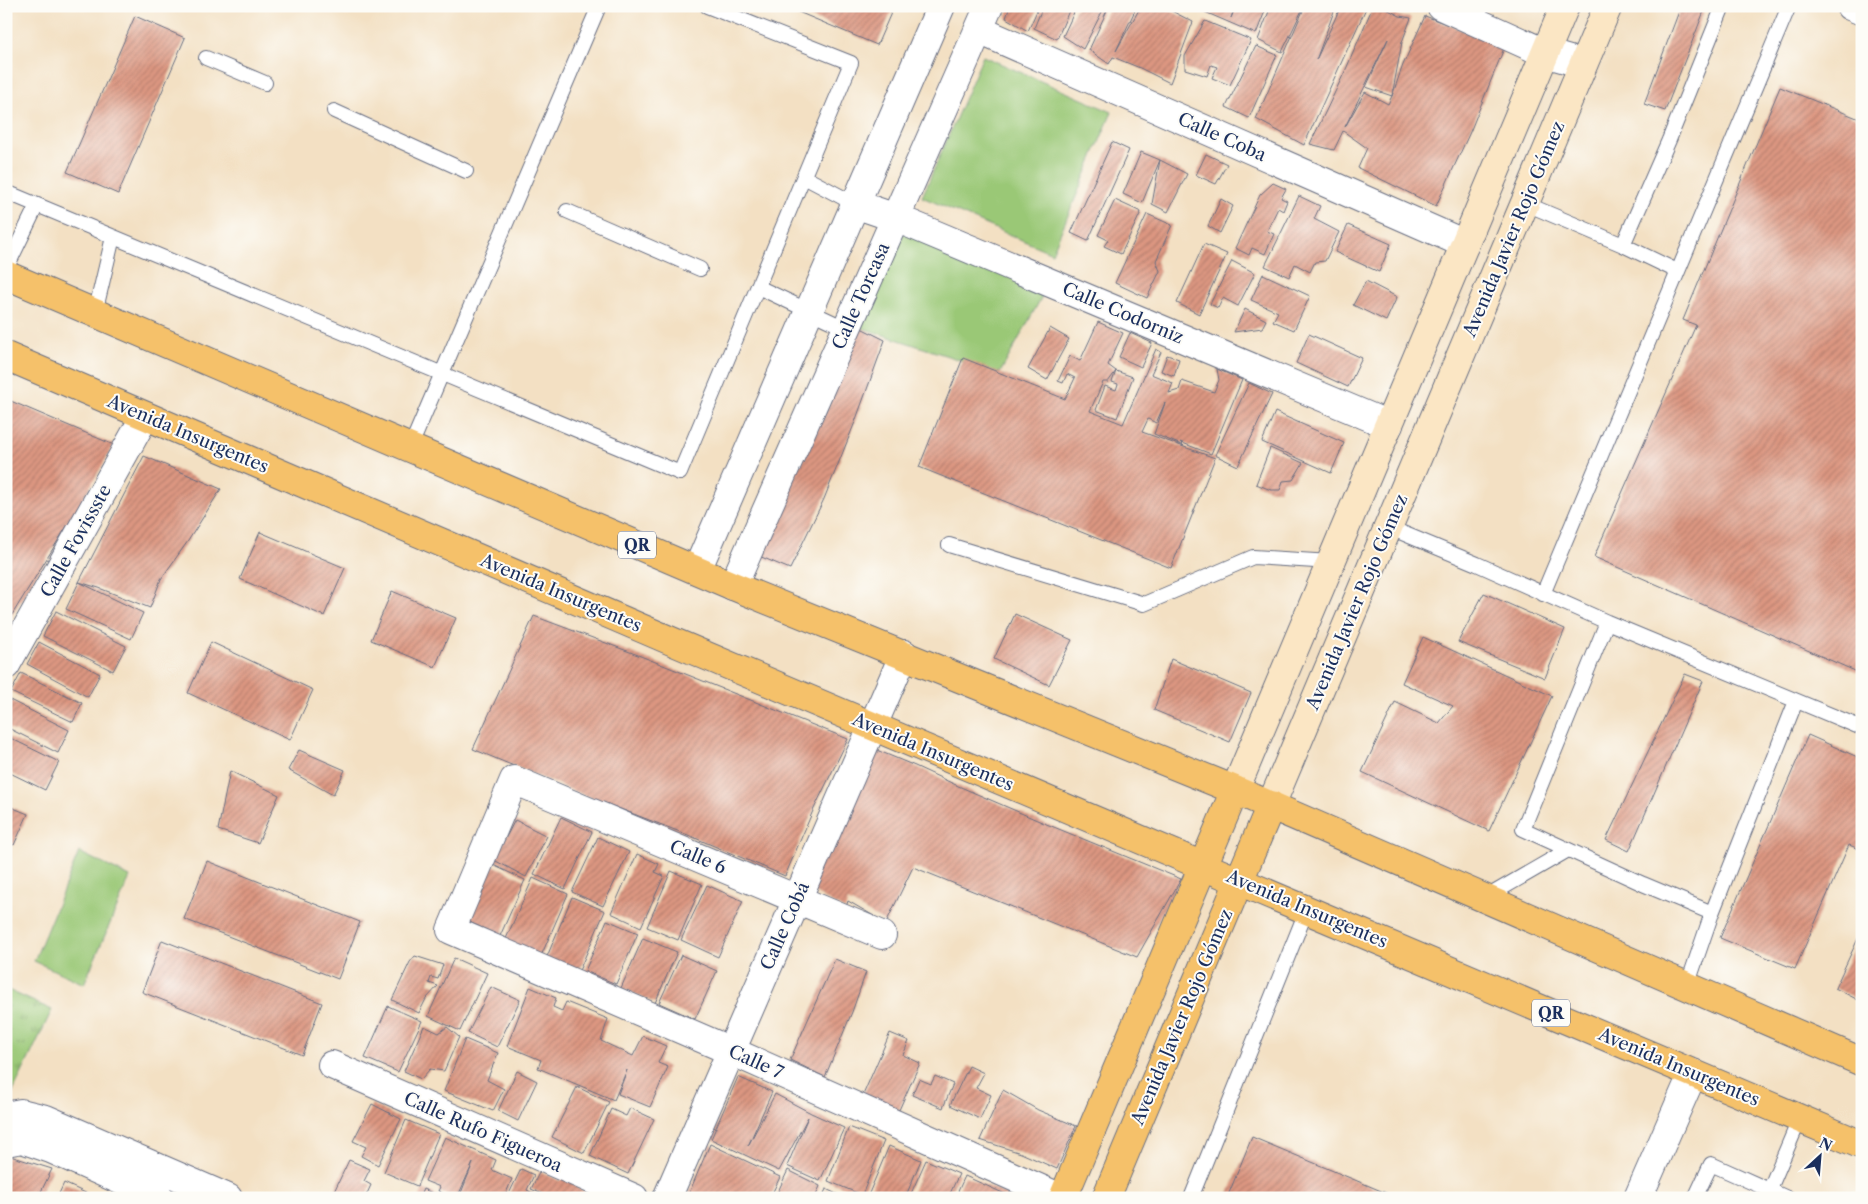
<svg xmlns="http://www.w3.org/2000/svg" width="1868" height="1204" font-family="'Libre Caslon Text',serif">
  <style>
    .green { fill: #9ac876; stroke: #5a7c6a }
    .park { fill: url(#park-tufts); stroke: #5a7c6a }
    .building { fill: url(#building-hatch); fill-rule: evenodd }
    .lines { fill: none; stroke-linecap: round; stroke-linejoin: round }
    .lane-casing { stroke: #676d81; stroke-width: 16 }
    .street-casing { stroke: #676d81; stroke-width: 30 }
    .secondary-casing { stroke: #676d81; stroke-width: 30 }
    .primary-casing { stroke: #676d81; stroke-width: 30 }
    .lane { stroke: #fff; stroke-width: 14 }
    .street { stroke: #fff; stroke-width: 28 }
    .secondary { stroke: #fbe6c4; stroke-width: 28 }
    .primary { stroke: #f5c16b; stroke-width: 28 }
    .labels { text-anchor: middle; stroke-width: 4; stroke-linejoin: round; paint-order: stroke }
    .shield { fill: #fdfcf7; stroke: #5f6c8c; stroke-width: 1 }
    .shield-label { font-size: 16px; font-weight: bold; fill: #1b2f5e }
    .street-label { font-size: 18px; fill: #1b2f5e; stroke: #fdfcf7 }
  </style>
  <defs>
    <pattern id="park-tufts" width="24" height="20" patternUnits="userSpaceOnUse" patternTransform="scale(1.25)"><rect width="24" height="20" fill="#9ac876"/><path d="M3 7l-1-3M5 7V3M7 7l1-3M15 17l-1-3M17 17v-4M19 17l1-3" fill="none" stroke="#7da364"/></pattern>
    <pattern id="building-hatch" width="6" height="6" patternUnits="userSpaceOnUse" patternTransform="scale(1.25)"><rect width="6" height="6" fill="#dd9781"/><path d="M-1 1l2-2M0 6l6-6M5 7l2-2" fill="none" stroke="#b27c6d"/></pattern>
  </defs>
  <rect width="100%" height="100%" fill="#fdfcf7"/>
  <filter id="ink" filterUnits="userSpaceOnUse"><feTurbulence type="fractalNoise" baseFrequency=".02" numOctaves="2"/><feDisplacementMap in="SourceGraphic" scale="10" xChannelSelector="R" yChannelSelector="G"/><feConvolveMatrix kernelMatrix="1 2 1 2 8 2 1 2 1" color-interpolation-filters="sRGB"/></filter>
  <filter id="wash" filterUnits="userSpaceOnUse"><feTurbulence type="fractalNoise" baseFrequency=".0096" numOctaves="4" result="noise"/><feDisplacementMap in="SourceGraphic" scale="20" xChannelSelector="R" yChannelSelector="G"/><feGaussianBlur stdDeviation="1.12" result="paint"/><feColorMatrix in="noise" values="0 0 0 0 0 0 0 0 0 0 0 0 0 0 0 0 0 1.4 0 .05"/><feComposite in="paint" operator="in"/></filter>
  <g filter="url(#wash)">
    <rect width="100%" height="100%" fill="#f3e0c3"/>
    <!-- green -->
    <path class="green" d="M983,56L1112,112L1052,253L922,197Z
      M903,232L1045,291L1000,373L859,327Z
      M79,852L130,877L84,984L34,961Z"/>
    <!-- park -->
    <path class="park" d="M6,989L52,1010L9,1100L6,1101Z"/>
    <g id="blocks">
      <!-- building -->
      <path class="building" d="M784,6H894L877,45Z
        M1010,6H1039L1028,31L1006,18Z
        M1043,6H1071L1057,39L1034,28Z
        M1077,6H1105L1083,49L1063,36Z
        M1109,6H1137L1116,51L1141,6H1162L1193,22L1170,83L1140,68L1113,57L1109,64L1089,50Z
        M1207,6H1235L1231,18L1236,6H1267L1256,34L1205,12Z
        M1271,6H1304L1282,52L1258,40Z
        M1305,6H1336L1316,60L1341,6H1367L1304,145L1256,119Z
        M1373,6H1381L1400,16L1411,18L1402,42L1392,96L1403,65L1425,16L1505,46L1470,132L1436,206L1358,168L1367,148L1343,131L1334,150L1310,144L1347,67ZM1388,39L1366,87L1392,96L1388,104L1365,92L1345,127Z
        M1681,6H1706L1665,111L1644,104Z
        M135,16L185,38L118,194L67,172Z
        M1205,21L1251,40L1230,85L1212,78L1217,67L1211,65L1207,76L1185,69V56Z
        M1256,46L1277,55L1249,118L1226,107Z
        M1780,87L1862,120V674L1594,557L1696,325L1683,320Z
        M1112,142L1129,150L1088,241L1071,233Z
        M1141,152L1160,160L1187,174L1168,212L1152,204L1160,160L1142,203L1123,194Z
        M1206,154L1227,164L1216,184L1196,175Z
        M1273,183L1286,189L1281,198L1287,201L1283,211L1278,208L1267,231L1274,234L1265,254L1252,248L1249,255L1235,248L1260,195Z
        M1299,196L1320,206L1314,219L1339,232L1325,261L1315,262L1310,272L1295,264L1289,277L1265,266Z
        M1221,199L1233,206L1220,233L1208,226Z
        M1115,200L1141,212L1121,254L1104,246L1108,240L1098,235Z
        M1147,214L1172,225L1156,261L1160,271L1147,298L1115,283Z
        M1348,225L1391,244L1379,272L1335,252Z
        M1204,244L1227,254L1199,314L1177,303Z
        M1232,261L1255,273L1238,306L1223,298L1218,308L1210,304Z
        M1263,274L1310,296L1294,330L1273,321L1278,312L1251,300Z
        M1366,281L1397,297L1386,321L1353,305Z
        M1245,309L1266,320L1262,328L1234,332Z
        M1098,322L1123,333L1108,365L1116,371L1108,382H1103L1090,411L1123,424L1156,349L1161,352L1151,374L1173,383L1169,393L1179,390L1182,381L1214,392L1219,380L1217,369L1242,380L1211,454L1180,442L1184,446L1154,434L1165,403L1156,423L1148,419L1142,432L1215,458L1171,568L919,467L963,358L1065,399L1075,378L1067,374L1063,383L1058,381L1070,356L1080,361Z
        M859,327L885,340L855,422L824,499L790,569L759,556L787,486L826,411Z
        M1050,328L1069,339L1047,380L1028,369Z
        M1130,333L1152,343L1141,367L1119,357Z
        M1309,334L1362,358L1348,387L1296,363Z
        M1167,355L1179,359L1174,376L1161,371Z
        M1116,371L1133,377L1117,418L1096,410L1105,386L1116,390L1118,384L1112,382Z
        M1249,383L1272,394L1238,466L1215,455Z
        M6,399L114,445L75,513L10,618L6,616Z
        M1275,412L1344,443L1331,473L1262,442Z
        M1270,448L1303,463L1293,480L1283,481L1280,490H1271L1256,484Z
        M144,456L221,489L188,541L161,579L150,608L99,588L79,582Z
        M260,532L345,568L324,616L240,579Z
        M79,582L143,613L131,639L66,609Z
        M392,591L456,618L435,667L371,640Z
        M1484,593L1565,629L1545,678L1458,642Z
        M56,611L126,646L113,671L43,636Z
        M1015,614L1072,640L1049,685L994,659Z
        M534,616L638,655L848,739L812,813L785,876L688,835L574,791L473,749Z
        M1423,637L1552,696L1489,831L1362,772L1395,702L1439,723L1453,706L1402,683Z
        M39,642L100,674L88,697L27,664Z
        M211,642L313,690L290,740L188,693Z
        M1171,659L1251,693L1230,742L1154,710Z
        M21,673L82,703L73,722L11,692Z
        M1685,674L1703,681L1629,851L1606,840Z
        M6,698L69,730L58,753L6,727Z
        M1808,735L1862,759V850L1849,845L1795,969L1720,938Z
        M6,736L59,762L45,790L6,771Z
        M867,746L915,766L956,785L1044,823L1181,879L1137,957L913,867L886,923L848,901L845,910L806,888Z
        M299,750L345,770L333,795L288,770Z
        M230,771L279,795L258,843L218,830Z
        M6,805L28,814L14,845L6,842Z
        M561,817L592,832L565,889L534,874Z
        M515,820L547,836L526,877L494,860Z
        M598,837L629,852L603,906L572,892Z
        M637,854L659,864L655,872L664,876L641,927L611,913Z
        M207,861L360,922L338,979L184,919Z
        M493,865L525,880L500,936L467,921Z
        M671,871L702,884L678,940L647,927Z
        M533,878L568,894L541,956L505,941Z
        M707,885L743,901L718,957L681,940Z
        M572,897L605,911L578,973L546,959Z
        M607,920L638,933L616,984L585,971Z
        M1862,930V1002L1835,988Z
        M643,938L677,952L655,1003L621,988Z
        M162,940L322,1003L302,1055L142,992Z
        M681,955L717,971L695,1019L659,1003Z
        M415,956L443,965L438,979L431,977L429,983L438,986L426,999L419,1013L392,1000L410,962Z
        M454,958L487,973L460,1031L428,1016Z
        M835,959L866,972L852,1012L825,1077L790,1060Z
        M491,987L520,1000L497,1047L468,1033Z
        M530,987L556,998L553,1007L562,1011L566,1002L608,1019L601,1041L633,1056L643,1036L666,1046L658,1063L668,1067L650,1107L618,1094L627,1070L614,1100L538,1068L541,1060L507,1046Z
        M388,1006L422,1021L398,1072L365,1058Z
        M424,1026L439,1033L447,1027L459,1037L444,1071L430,1069L421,1079L404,1071Z
        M890,1033L909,1041L903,1055L920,1063L899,1110L863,1095Z
        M465,1039L498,1053L487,1080L504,1089L493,1111L444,1091Z
        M969,1066L984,1073L976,1088L991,1095L980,1119L950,1105Z
        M517,1071L537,1081L518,1121L498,1111Z
        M935,1076L953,1084L943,1108L912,1095L919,1079L931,1084Z
        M738,1077L772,1092L748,1146L775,1094L811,1113L844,1128L820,1181L787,1166L808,1117L779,1171L711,1139Z
        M577,1087L609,1102L584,1153L552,1137Z
        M1003,1090L1038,1110L1076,1126L1057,1169L1021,1153L980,1140Z
        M372,1104L401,1119L378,1165L361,1156L366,1147L353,1141Z
        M630,1108L654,1119L628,1174L590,1156L611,1109L626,1116Z
        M406,1120L439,1134L417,1186L384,1172Z
        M849,1127L884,1141L862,1195L828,1181Z
        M445,1137L496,1160L492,1170L512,1179L504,1198H459L473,1163L457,1198H452L438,1191L440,1187L425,1181Z
        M1252,1137L1398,1198H1227Z
        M710,1144L780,1177L770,1198H687Z
        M889,1146L921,1160L905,1198H867Z
        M10,1156L52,1169L38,1198H6V1158Z
        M349,1160L370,1169L364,1181L371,1185L365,1198H331Z
        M926,1160L959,1174L948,1198H909Z
        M521,1169L534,1175L527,1190L542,1198H507Z
        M788,1170L820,1186L815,1198H775Z
        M540,1171L560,1181L564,1173L579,1189L597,1198H547V1196L531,1189Z
        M965,1176L1014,1198H955Z
        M64,1183L92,1196L91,1198H57Z
        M423,1189L444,1198H419Z
        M826,1189L845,1198H822Z"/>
    </g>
  </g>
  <g filter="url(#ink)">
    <use href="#blocks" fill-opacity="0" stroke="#676d81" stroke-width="1"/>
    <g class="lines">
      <!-- lane casing -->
      <g class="lane-casing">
        <path id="lane" d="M206,58L265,83
          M334,111L466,171
          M804,177L855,204
          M6,192L680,473L851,63L707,6
          M1524,203L1623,245L1677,271
          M567,211L700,269
          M1623,245L1669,140L1723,6
          M6,269L37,205
          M758,287L847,329
          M95,313L113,237
          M410,448L599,6
          M1388,527L1477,564L1607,622L1862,728
          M949,545L1144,604L1253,557L1331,562
          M1543,594L1789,6
          M1607,622L1523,829L1643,884L1712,913
          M1485,898L1568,850
          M1687,986L1712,913L1796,701
          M1191,1198L1307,909
          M1695,1198L1711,1164L1787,1198
          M1766,1198L1800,1118"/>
      </g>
      <!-- street casing -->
      <g class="street-casing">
        <path id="street" d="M1441,6L1545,53L1583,64
          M1850,6L1862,11
          M979,30L1465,244
          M855,204L896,218L1389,425
          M697,570L941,6
          M733,586L989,6
          M6,665L145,416
          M882,935L514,780L451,930L731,1051L1061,1198
          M332,1065L634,1198
          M6,1116L21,1113L46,1119L228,1198
          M6,1142L22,1139L51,1149L160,1198
          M667,1198L904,654
          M1638,1198L1693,1073"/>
      </g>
      <!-- secondary casing -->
      <g class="secondary-casing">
        <path id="secondary" d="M1235,790L1565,6
          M1271,805L1608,6"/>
      </g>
      <!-- primary casing -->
      <g class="primary-casing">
        <path id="primary" d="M6,275L733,586L1235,790L1862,1062
          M6,356C623,623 1243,882 1862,1145
          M1063,1198L1235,790
          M1106,1198L1271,805"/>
      </g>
      <!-- lane -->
      <use href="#lane" class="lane"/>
      <!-- street -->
      <use href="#street" class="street"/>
      <!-- secondary -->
      <use href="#secondary" class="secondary"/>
      <!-- primary -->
      <use href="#primary" class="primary"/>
    </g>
  </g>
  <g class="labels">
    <!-- shield labels -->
    <g class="shield">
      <rect x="618" y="531.5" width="38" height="27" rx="4"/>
      <rect x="1532" y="999.5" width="38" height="27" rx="4"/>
    </g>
    <g class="shield-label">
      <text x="637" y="551">QR</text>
      <text x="1551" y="1019">QR</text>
    </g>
    <!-- street labels -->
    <g class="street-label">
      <text transform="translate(1222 137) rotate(24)" y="6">Calle Coba</text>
      <text transform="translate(1514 229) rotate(-67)" y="6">Avenida Javier Rojo Gómez</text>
      <text transform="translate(861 296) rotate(-66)" y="6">Calle Torcasa</text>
      <text transform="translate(1123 313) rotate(23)" y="6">Calle Codorniz</text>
      <text transform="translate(188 434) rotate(23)" y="6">Avenida Insurgentes</text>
      <text transform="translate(76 541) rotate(-61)" y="6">Calle Fovissste</text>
      <text transform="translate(561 593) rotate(23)" y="6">Avenida Insurgentes</text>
      <text transform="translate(1357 602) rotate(-67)" y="6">Avenida Javier Rojo Gómez</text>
      <text transform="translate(933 752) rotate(23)" y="6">Avenida Insurgentes</text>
      <text transform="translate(698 857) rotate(23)" y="6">Calle 6</text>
      <text transform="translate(1307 909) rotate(23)" y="6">Avenida Insurgentes</text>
      <text transform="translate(785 926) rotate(-66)" y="6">Calle Cobá</text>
      <text transform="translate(1182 1017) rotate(-67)" y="6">Avenida Javier Rojo Gómez</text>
      <text transform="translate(756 1062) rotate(24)" y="6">Calle 7</text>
      <text transform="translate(1679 1067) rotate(23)" y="6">Avenida Insurgentes</text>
      <text transform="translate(483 1132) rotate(24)" y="6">Calle Rufo Figueroa</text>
    </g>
  </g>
  <!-- margin -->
  <rect width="1868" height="1204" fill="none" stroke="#fdfcf7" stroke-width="25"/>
  <!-- north arrow -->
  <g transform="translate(1820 1156) rotate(26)" stroke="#fdfcf7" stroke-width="4" paint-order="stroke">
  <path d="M0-4L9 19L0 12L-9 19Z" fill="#1b2f5e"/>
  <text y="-8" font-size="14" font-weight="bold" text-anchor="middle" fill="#1b2f5e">N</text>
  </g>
</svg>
